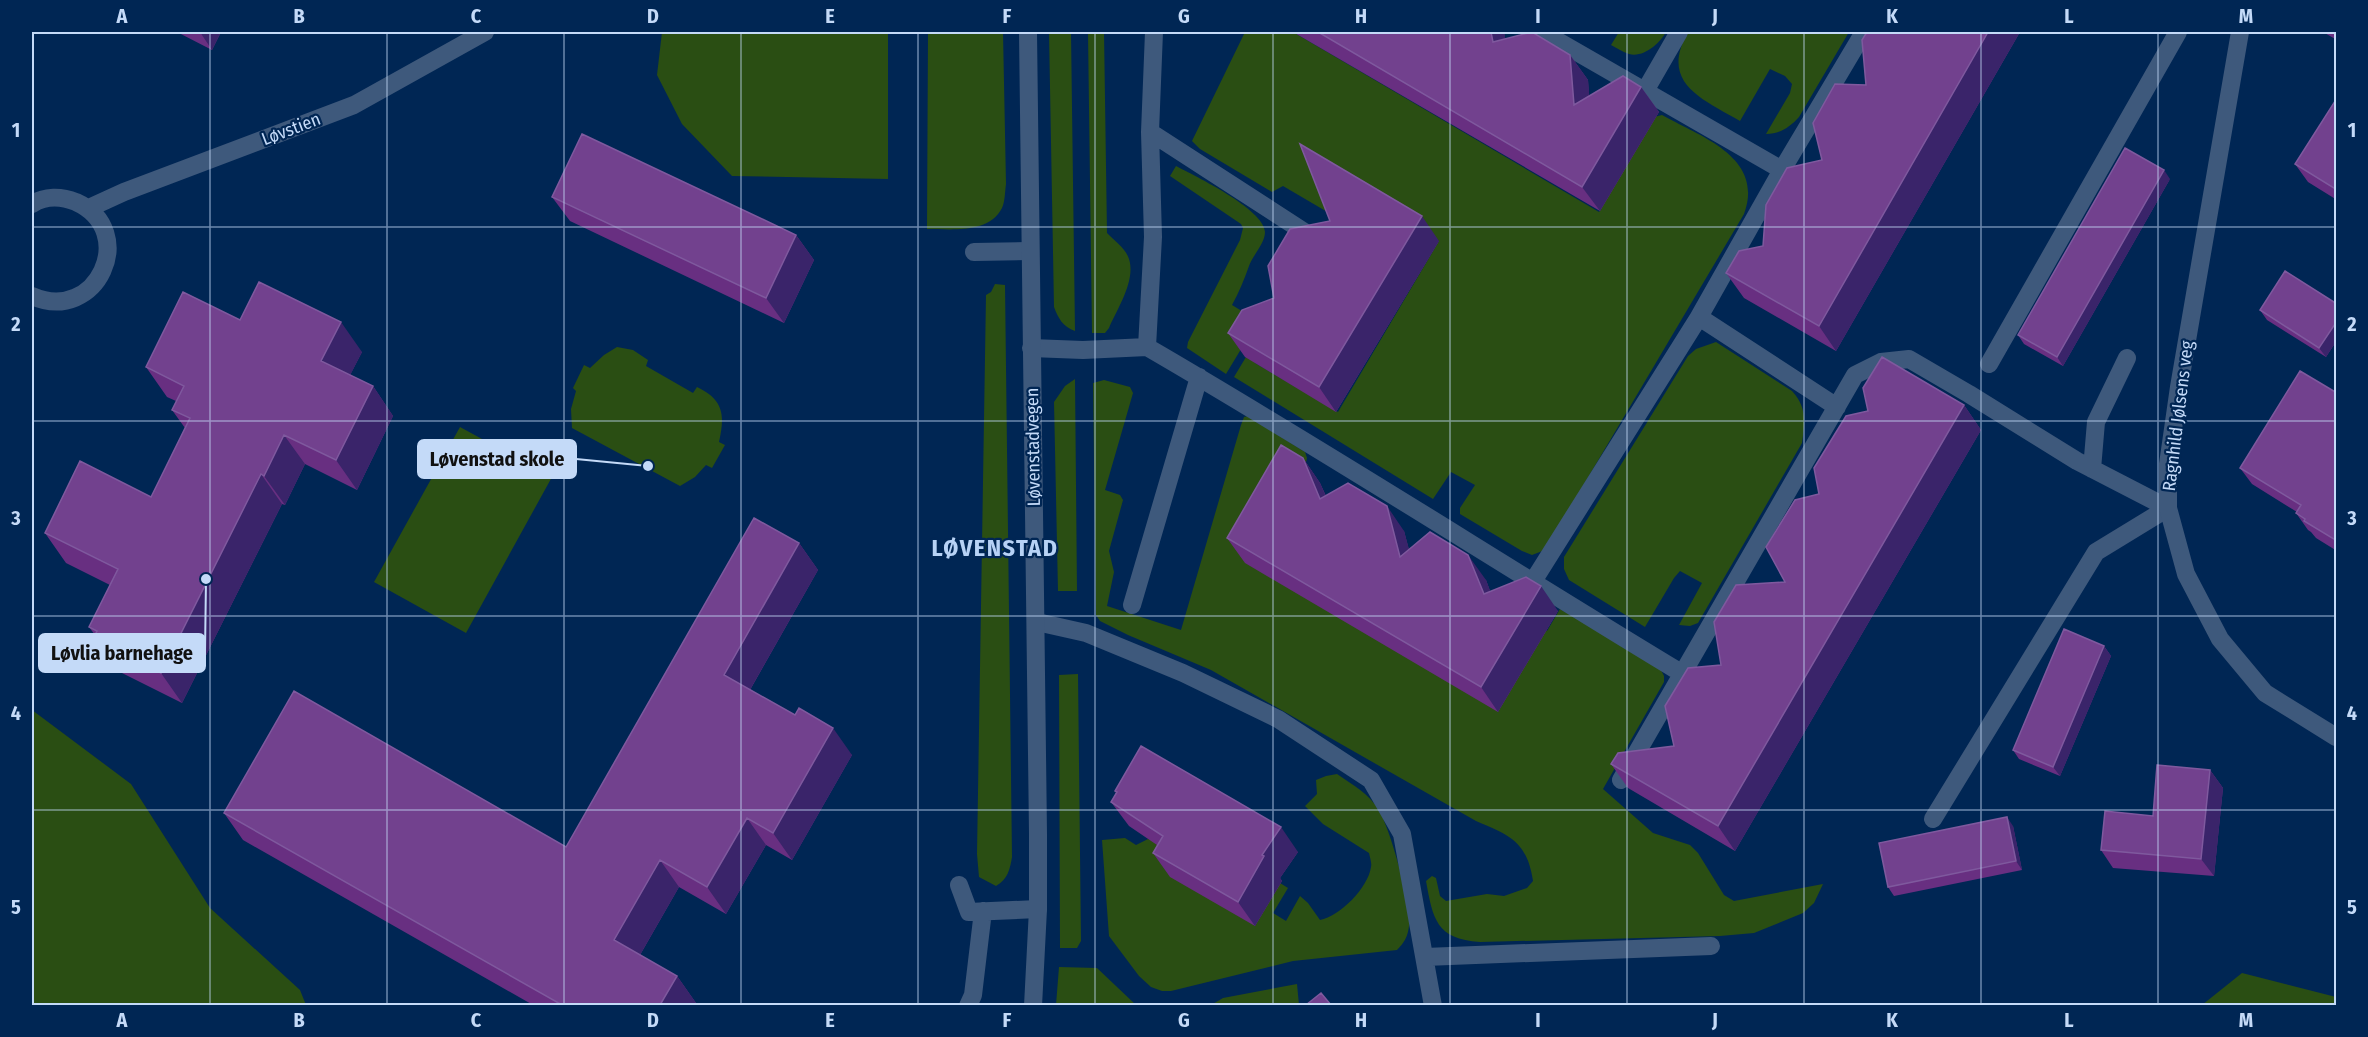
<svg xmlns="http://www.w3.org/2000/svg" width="2368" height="1037" font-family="'Fira Sans Condensed',sans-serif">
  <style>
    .green { fill: #2a4e13 }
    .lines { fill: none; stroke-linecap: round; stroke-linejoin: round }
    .lane { stroke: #3e597c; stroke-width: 18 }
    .street { stroke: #3e597c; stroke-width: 18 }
    .wall { fill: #682f81 }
    .shaded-wall { fill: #3a246a }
    .building { fill: #72418e; stroke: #7f599e; stroke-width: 1.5 }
    .grid { fill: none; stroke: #c4daf8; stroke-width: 1.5; stroke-opacity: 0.55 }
    .labels { text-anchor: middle; stroke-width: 4.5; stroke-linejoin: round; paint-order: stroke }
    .street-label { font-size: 18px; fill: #c4daf8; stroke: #002654 }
    .district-label { font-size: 24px; font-weight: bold; letter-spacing: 1.5px; fill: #b7d2f5; stroke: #002654 }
    .leader { fill: none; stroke: #c4daf8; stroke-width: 2 }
    .callout-dot { fill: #c4daf8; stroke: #002654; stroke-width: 2 }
    .callout { fill: #c4daf8; stroke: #c4daf8; stroke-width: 2 }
    .callout-label { font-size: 20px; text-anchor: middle; font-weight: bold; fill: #111 }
    .neatline { fill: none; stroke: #c4daf8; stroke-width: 2 }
    .grid-label { font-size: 20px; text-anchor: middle; font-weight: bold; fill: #c4daf8 }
  </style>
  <rect width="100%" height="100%" fill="#002654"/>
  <!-- green -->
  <path class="green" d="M662,32H888V179L732,176L682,124L657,75Z
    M928,32H1003L1006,184C1005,191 1005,202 1002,208C989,234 951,229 927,229Z
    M1049,32H1071L1075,331C1063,327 1058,318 1054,307Z
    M1088,32H1104L1107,233C1115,241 1126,249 1129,259C1136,281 1117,309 1109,328L1105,333H1092Z
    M1245,32H1293L1599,212L1648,129L1654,117L1662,115C1701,137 1765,157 1744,214L1545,550L1532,555L1522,551L1460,514V508L1475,485L1451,472L1433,499L1234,377L1249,352L1255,363L1338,412L1439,241L1341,220L1283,186L1272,192L1200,149L1192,141Z
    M1619,32H1666C1660,43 1644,58 1629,54C1623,52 1617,48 1611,45Z
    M1688,32H1849L1799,117C1790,127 1780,134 1766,134L1790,93L1792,84L1785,76L1770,69L1740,121C1702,99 1659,83 1688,32Z
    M1176,166C1195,176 1264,209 1265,232C1265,243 1253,255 1249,266C1244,280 1239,292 1232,305L1258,321L1226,374L1187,348L1188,342L1240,240L1243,228L1241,224L1170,176Z
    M995,284L1005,285L1012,857C1010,869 1008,879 996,886L979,877L977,854L986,295L991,292Z
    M1716,342L1792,391C1807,407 1805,422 1802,443L1698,623L1690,626L1679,625L1702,583L1680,571L1674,578L1645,627L1569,580L1564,569V557L1688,356L1696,349Z
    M617,347L633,350L648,360L646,366L693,393L697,387C724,400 725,415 719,442L725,445L712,468L706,465L695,477L680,486L572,428L571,409L576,391L573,388L584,365L590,368L604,355Z
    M1075,379L1077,591H1058L1054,402L1065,386Z
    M1104,380L1130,387L1133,393L1105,490L1120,495L1123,500L1109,551L1114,572L1107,606L1181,630L1241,425L1244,417L1248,416L1305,452L1307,458L1305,467L1245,562L1547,631L1560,609L1659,666L1664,676V682L1603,789L1653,833L1690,845L1698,853L1724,895L1734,901L1823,884L1814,903L1803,913L1754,933L1720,936L1480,942C1436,939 1433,919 1426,881L1432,876L1436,878L1440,896L1446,901L1487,894L1504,896L1527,888L1533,881C1527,841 1509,835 1476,821L1211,670L1128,635L1100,621L1096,615L1093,383Z
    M460,427L552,477L466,633L374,582Z
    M1078,674L1081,941L1077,948H1060L1059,675Z
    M32,710L131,784L210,908L300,990L306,1005H32Z
    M1337,774C1353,785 1368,793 1379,810C1390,829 1412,905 1409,926C1408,936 1404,943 1397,950L1293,961L1171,991H1162L1151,987L1139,976L1109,936L1102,840L1125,838L1136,845L1148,839L1280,883L1288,888L1273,913L1286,921L1300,896L1308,903L1320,920C1340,916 1368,888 1371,867C1372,863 1370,858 1369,853L1323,824L1305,806L1317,794L1316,780L1326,776Z
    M1059,967L1097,968L1136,1005H1056Z
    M2242,973L2336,997V1005H2202Z
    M1297,984L1299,1005H1211L1223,998Z"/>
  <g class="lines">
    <!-- lane -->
    <path class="lane" d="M1542,32L1782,170
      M1645,91L1679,32
      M1150,132L1309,235
      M974,252L1029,251
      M1147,347C1328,452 1504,566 1683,674
      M1031,348L1083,350L1147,347L1153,237L1150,132L1154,32
      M1989,364L2178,32
      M1837,407L1699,317L1782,170L1864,32
      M2092,469L2096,422L2127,358
      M1532,583L1699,317
      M1132,605L1199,377
      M1037,622L1086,633L1183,673L1278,719L1371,780L1402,834L1433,1006
      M1621,780L1855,375L1881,362L1909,359L1969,394L2077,461L2168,508
      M1933,819L2096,552L2168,508
      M959,885L969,912L1038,909
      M1425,957L1711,946
      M968,1006L973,995L983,911"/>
    <!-- street -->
    <path class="street" d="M1028,32L1038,834V909L1033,1006
      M2240,32L2179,387L2168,464V508L2186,574L2220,639L2265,693L2336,737
      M32,204C45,196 61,196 76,202C140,231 97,325 32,296
      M89,208L124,192L354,105L485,32"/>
  </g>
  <!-- wall -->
  <path class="wall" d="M177,32H221L212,50Z
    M1293,32H1504L1505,39L1570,55L1588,80L1589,96L1641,87L1659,112L1600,211Z
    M1867,32H2020L1836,351L1744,298L1726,273L1763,246L1822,160L1866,85Z
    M2323,32H2337V40Z
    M2337,98V200L2308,182L2295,164Z
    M2170,179L2063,366L2024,344L2018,335Z
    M552,197L796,235L814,260L784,323L570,221Z
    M1439,241L1336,412L1245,357L1228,333Z
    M2337,304V340L2326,357L2267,320L2260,310Z
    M240,320L362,352L350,375L373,386L393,416L357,490L305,464L285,505L282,504L182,703L114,669L93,639L95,635L89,627L110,585L66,563L45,533L151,497L185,428L172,410L176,401L167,397L146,367Z
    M2337,393V551L2316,538L2311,532L2308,530L2296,513L2297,512L2252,484L2240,468Z
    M1964,405L1981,430L1735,851L1628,788L1611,764L1674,746L1721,665L1785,582L1819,494Z
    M1303,458L1320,483L1326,496L1404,531L1409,550L1486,580L1490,591L1558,611L1498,712L1245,563L1227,538Z
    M799,543L818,570L750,690L852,755L792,860L766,845L726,914L679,887L640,955L677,976L696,1003L695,1005H533L243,840L224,813L566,847Z
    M2104,646L2111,656L2060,776L2019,759L2013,750Z
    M2210,770L2223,788L2214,876L2113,868L2101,850L2153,816Z
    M1115,791L1298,852L1280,878L1282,881L1255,926L1170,877L1153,853L1157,845L1129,826L1111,802L1116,793Z
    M2013,826L2022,870L1894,896L1888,887Z"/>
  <!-- shaded-wall -->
  <path class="shaded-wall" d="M200,32H221L212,50Z
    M1491,32H1504L1511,66L1493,42Z
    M1988,32H2020L1836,351L1819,326Z
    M1570,55L1588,80L1592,129L1574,105Z
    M1641,87L1659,112L1600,211L1582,187Z
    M2164,170L2170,179L2063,366L2057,357Z
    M1422,216L1439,241L1336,412L1319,387Z
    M796,235L814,260L784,323L766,298Z
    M2337,321V340L2326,357L2319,348Z
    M341,322L362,352L342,391L321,361Z
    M373,386L393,416L357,490L336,460Z
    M1964,405L1981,430L1735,851L1718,826Z
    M284,435L305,464L285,505L264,476Z
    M1303,458L1320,483L1338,524L1320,499Z
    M261,474L282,504L182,703L161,673Z
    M1387,506L1404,531L1418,582L1400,557Z
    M799,543L818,570L743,702L724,675Z
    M1468,555L1486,580L1501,619L1484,594Z
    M1541,586L1558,611L1498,712L1481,687Z
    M2104,646L2111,656L2060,776L2053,767Z
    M833,728L852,755L792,860L773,833Z
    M2210,770L2223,788L2214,876L2201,859Z
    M2007,817L2013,826L2022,870L2016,861Z
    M747,818L766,845L726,914L707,887Z
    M1281,827L1298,852L1280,878L1282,881L1255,926L1238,902L1262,855Z
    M660,860L679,887L633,967L614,940Z
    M677,976L696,1003L695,1005H660Z"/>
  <!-- building -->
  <path class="building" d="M1318,32H1491L1493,42L1532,32L1570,55L1574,105L1623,76L1641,87L1582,187Z
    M1867,32H1988L1819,326L1726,273L1739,251L1763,246L1766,205L1787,168L1822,160L1813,123L1835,84L1866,85L1862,40Z
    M2337,98V190L2295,164Z
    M582,134L796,235L766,298L552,197Z
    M1300,144L1422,216L1319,387L1228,333L1242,310L1274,298L1268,266L1290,229L1330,221Z
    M2125,148L2164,170L2057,357L2018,335Z
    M2285,271L2337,304V321L2319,348L2260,310Z
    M259,282L341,322L321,361L373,386L336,460L284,435L264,476L261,474L161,673L93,639L97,631L89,627L118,569L45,533L80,461L151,497L190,418L172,410L184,386L146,367L183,292L240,320Z
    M1882,357L1964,405L1718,826L1611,764L1618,753L1674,746L1665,706L1688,668L1721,665L1714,622L1736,585L1785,582L1766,547L1795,500L1819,494L1814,468L1846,416L1868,411L1863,388Z
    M2300,371L2337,393V541L2304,521L2305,519L2296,513L2301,505L2240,468Z
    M1281,445L1303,458L1320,499L1348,483L1387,506L1400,557L1430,532L1468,555L1484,594L1526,577L1541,586L1481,687L1227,538Z
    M754,518L799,543L724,675L795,715L799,708L833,728L773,833L747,818L707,887L660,860L614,940L677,976L660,1005H562L224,813L294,691L566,847Z
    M2064,629L2104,646L2053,767L2013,750Z
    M1141,746L1281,827L1262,855L1264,856L1238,902L1153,853L1163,836L1111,802L1117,792L1115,791Z
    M2157,765L2210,770L2201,859L2101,850L2105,811L2153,816Z
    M2007,817L2016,861L1888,887L1879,843Z
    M1321,993L1331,1005H1306Z"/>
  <!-- grid -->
  <path class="grid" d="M210,32V1006M387,32V1006M564,32V1006M741,32V1006M918,32V1006M1095,32V1006M1273,32V1006M1450,32V1006M1627,32V1006M1804,32V1006M1981,32V1006M2158,32V1006M32,227H2336M32,421H2336M32,616H2336M32,810H2336"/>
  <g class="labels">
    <!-- street labels -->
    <g class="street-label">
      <text transform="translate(291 129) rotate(-21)" y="6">Løvstien</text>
      <text transform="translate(2178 416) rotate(-83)" y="6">Ragnhild Jølsens veg</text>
      <text transform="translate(1033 447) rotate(-91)" y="6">Løvenstadvegen</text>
    </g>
    <!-- district labels -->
    <g class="district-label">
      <text x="995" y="556">LØVENSTAD</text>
    </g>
  </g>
  <!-- callouts -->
  <path class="leader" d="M648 466L576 459M206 579L205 653"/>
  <g class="callout-dot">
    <circle cx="648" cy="466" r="6"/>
    <circle cx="206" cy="579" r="6"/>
  </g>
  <g class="callout">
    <rect x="418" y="440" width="158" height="38" rx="6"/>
    <rect x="39" y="634" width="166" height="38" rx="6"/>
  </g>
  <g class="callout-label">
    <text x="497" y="466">Løvenstad skole</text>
    <text x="122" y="660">Løvlia barnehage</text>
  </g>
  <!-- border -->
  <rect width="2368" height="1037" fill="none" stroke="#002654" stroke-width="66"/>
  <rect x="33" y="33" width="2302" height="971" class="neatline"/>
  <g class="grid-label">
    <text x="122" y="23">A</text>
    <text x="299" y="23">B</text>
    <text x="476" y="23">C</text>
    <text x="653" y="23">D</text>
    <text x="830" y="23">E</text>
    <text x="1007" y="23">F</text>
    <text x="1184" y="23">G</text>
    <text x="1361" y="23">H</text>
    <text x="1538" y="23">I</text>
    <text x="1715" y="23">J</text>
    <text x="1892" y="23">K</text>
    <text x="2069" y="23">L</text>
    <text x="2246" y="23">M</text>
    <text x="16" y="137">1</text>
    <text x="2352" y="137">1</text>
    <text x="16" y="331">2</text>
    <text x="2352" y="331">2</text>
    <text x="16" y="525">3</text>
    <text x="2352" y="525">3</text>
    <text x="16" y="720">4</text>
    <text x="2352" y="720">4</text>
    <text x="16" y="914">5</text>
    <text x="2352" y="914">5</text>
    <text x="122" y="1027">A</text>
    <text x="299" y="1027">B</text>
    <text x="476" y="1027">C</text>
    <text x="653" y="1027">D</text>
    <text x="830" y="1027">E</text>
    <text x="1007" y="1027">F</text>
    <text x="1184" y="1027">G</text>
    <text x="1361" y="1027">H</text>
    <text x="1538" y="1027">I</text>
    <text x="1715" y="1027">J</text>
    <text x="1892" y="1027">K</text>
    <text x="2069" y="1027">L</text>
    <text x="2246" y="1027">M</text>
  </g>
</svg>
